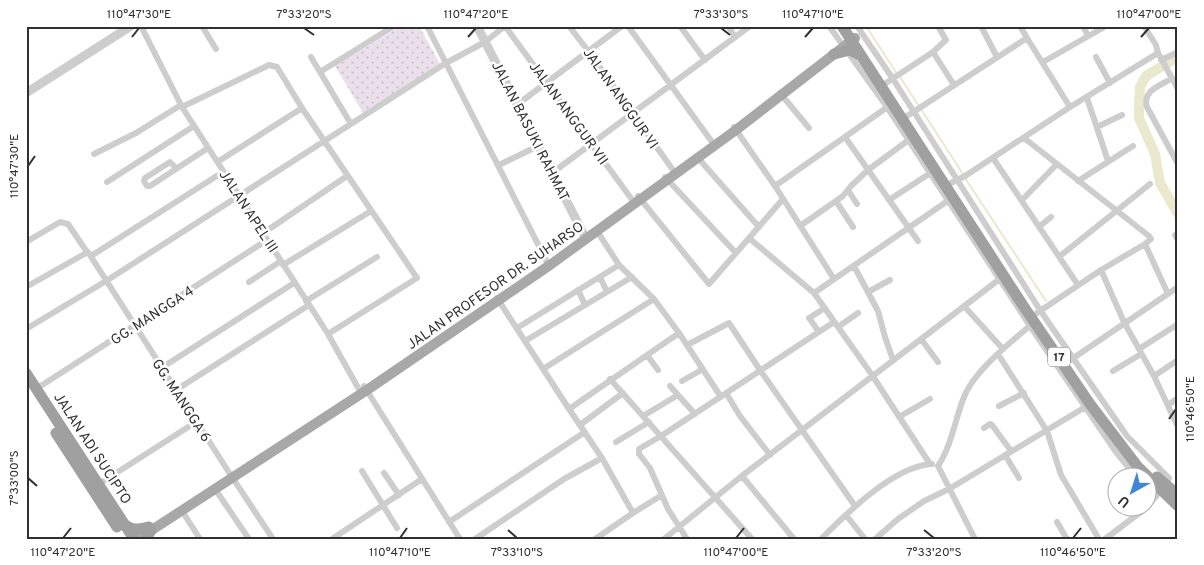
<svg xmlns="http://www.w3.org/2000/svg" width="1204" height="565" font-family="Overpass,sans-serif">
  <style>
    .grass { fill: url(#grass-dots) }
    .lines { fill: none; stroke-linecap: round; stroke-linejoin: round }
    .stream { stroke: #eae9cd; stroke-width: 2 }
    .river { stroke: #eae9cd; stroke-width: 10 }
    .minor { stroke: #cdcdcd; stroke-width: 6 }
    .tertiary { stroke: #cdcdcd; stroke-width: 9 }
    .primary { stroke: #a8a8a8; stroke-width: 10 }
    .trunk { stroke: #a0a0a0; stroke-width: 11 }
    .ticks { fill: none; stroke: #303030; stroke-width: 2 }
    .labels { text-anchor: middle; stroke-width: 5; stroke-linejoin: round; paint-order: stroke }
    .shield { fill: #fff; stroke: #6e6e6e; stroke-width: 1 }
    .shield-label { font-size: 12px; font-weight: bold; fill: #303030 }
    .street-label { font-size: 14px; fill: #303030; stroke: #fff }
    .neatline { fill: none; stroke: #303030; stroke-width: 2 }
    .ticks-label { font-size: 12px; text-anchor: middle; fill: #303030 }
  </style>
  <defs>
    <pattern id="grass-dots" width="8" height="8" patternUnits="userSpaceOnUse" patternTransform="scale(1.25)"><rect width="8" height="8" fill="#ebdfeb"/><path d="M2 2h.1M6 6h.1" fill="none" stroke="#cac0ca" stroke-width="1.8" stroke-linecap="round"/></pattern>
  </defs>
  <rect width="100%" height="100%" fill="#fff"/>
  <!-- grass -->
  <path class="grass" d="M401,26H419L440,64L363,113L335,66Z"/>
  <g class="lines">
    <!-- stream -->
    <path class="stream" d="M866,26L897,74
      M900,77L963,174
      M965,178L1046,301"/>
    <!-- river -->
    <path class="river" d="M1178,57L1146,76L1140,87L1139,101V118L1155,154L1160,183L1178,214"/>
    <!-- minor -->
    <path class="minor" d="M141,26L182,107L328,334L361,393
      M202,26L216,49
      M427,26L547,262
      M505,26L633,201
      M569,26L589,52L673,170
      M628,26L712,142
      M680,26L705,60
      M728,26L735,37
      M829,26L887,107L1030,326L1116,452L1137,478
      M857,26L893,79L1040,310L1073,358L1127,436L1169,478L1166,485L1146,507
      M938,26L946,40L933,52L954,85
      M981,26L997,57
      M1020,26L1027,38
      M1083,26L1088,36
      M1144,26L1156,45L1158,53
      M311,57L351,124
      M1096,57L1110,83
      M1161,60L1178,52
      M1043,62L1106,26
      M320,72L394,26
      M1171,79C1159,86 1142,91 1147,107L1178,164
      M886,83L933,52
      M780,93L809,128
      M1087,98L1108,161
      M518,104L622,26
      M182,107L269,65L277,67L302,108L417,278L328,334
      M907,116L1027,38L1070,107
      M734,127L775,186L834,279
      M1097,127L1122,115
      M845,137L918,241
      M1024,138L1149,236L1151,239L1145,244L1101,270L1037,313
      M94,154L136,133L181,105
      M698,158L759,227
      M993,158L1078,285
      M219,161L302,108
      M499,165L538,146
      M176,168L170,162L145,178L144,181L147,186H150L208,148
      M552,173L750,26
      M665,177L736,253
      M1078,181L1133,146
      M107,182L194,126
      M951,183L965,176L1070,107L1158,53L1178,89
      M775,186L889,106
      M848,190L857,204
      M638,196L709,284L783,199
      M889,200L932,172
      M1022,200L1057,164
      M836,201L853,227
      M800,226L843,196L851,186L868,170L910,139
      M1040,226L1051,217
      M262,234L347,176
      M1175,235L1178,240
      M749,238L814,293L872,375L930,464
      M26,242L60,222L68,224L87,252
      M1145,244L1168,294
      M91,256L223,172
      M1060,256L1150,184
      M283,265L371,211
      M854,266L878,311L885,337L893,360
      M1101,270L1124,322L1154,376L1178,427
      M600,277L607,292
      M249,282L281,261
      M26,287L88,252L230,474L273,539
      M578,290L585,305
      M868,292L890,280
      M814,293L949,200
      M497,298L569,409L679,333L654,299L619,265L597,231
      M306,301L377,257
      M964,306L1003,349
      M838,327L858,313
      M517,328L619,265
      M26,329L106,281L446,63L485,42L505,26
      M819,332L809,318L825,308
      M679,333L721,397
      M921,339L938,362
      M525,341L632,277
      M687,345L729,323L760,370L855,506
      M1139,349L1178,324
      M998,354L1047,431L1061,475L1099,539
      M647,355L658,370
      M1069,361L1178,287
      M166,365L294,283
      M543,369L654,299
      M1113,371L1141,354
      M1154,376L1178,360
      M610,379L752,539
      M682,381L703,369
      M364,386L460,539
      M670,386L695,414
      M36,389L267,240
      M176,390L309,305
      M726,393L740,416L770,455
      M1168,405L1178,398
      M999,406L1024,393
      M569,409L602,458L633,513L595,539
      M643,416L678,395
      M899,417L930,399
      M580,425L623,393
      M984,428L990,424L992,425L1011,451
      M616,442L649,422
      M1005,455L1019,478
      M938,466C952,445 955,419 964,397C974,371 1011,342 1032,324
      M938,466L975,539
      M362,471L397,528
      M384,473L399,495
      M742,476L794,539
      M99,484L196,422
      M1146,487L1156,497
      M215,489L249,539
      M182,511L200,539
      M633,513L662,495
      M846,515L865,539
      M449,522L585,432
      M1057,522L1067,539
      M332,539L422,479
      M475,539L564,479L602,458
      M664,539L743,475L1001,278
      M687,539L668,509L650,468L639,454V449L661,436L834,322
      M821,539C847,513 894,466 932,464
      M875,539L898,519L924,501L949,489L1087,406
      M1105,539L1146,508"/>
    <!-- tertiary -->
    <path class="tertiary" d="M477,26L584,235
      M26,93L131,26"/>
    <!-- primary -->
    <path class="primary" d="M138,539L367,390L550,265L736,130L855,38"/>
    <!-- trunk -->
    <path class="trunk" d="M842,26L1022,304L1090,404L1138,467L1178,506
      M834,54L850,50L860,55
      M26,373L134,539
      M56,433L117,527
      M1157,477L1178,495
      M125,525C133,531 139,529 149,527
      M146,539L151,530"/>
  </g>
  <!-- ticks -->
  <path class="ticks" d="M304,28L314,35M721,28L730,35M132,37L139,28M468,37L476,28M805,37L813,28M1141,37L1149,28M28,166L35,156M1169,419L1176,409M28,478L37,486M508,530L517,538M924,530L934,538M63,538L71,528M400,538L407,528M736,538L744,528M1073,538L1081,528"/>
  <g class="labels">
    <!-- shield labels -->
    <rect class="shield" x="1048" y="347.5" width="22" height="19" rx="4"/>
    <g class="shield-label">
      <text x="1059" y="361">17</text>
    </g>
    <!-- street labels -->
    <g class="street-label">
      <text transform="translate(621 98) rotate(55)" y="5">JALAN ANGGUR VI</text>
      <text transform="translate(569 113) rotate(54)" y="5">JALAN ANGGUR VII</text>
      <text transform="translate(531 131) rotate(63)" y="5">JALAN BASUKI RAHMAT</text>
      <text transform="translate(249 211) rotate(57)" y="5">JALAN APEL III</text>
      <text transform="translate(495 285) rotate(-35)" y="5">JALAN PROFESOR DR. SUHARSO</text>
      <text transform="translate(152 315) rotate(-33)" y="5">GG. MANGGA 4</text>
      <text transform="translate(182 400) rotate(57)" y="5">GG. MANGGA 6</text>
      <text transform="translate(93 448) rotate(57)" y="5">JALAN ADI SUCIPTO</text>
    </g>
  </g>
  <!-- border -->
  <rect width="1204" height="565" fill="none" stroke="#ffffff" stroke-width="55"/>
  <!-- north arrow -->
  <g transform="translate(1132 492) rotate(219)"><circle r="24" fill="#ffffff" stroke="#acacac"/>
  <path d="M0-4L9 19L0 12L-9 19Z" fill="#4187d7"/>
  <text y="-8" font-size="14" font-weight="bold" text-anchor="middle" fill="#303030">U</text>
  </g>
  <rect x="28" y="28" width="1148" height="510" class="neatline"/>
  <g class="ticks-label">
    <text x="139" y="18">110°47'30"E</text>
    <text x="304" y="18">7°33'20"S</text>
    <text x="476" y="18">110°47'20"E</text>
    <text x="721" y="18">7°33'30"S</text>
    <text x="813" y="18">110°47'10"E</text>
    <text x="1149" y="18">110°47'00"E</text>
    <text transform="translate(14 166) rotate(-90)" y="4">110°47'30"E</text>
    <text transform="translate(1190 409) rotate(-90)" y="4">110°46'50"E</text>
    <text transform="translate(14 478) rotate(-90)" y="4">7°33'00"S</text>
    <text x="63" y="556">110°47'20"E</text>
    <text x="400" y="556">110°47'10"E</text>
    <text x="517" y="556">7°33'10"S</text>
    <text x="736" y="556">110°47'00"E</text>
    <text x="934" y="556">7°33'20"S</text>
    <text x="1073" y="556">110°46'50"E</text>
  </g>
</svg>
